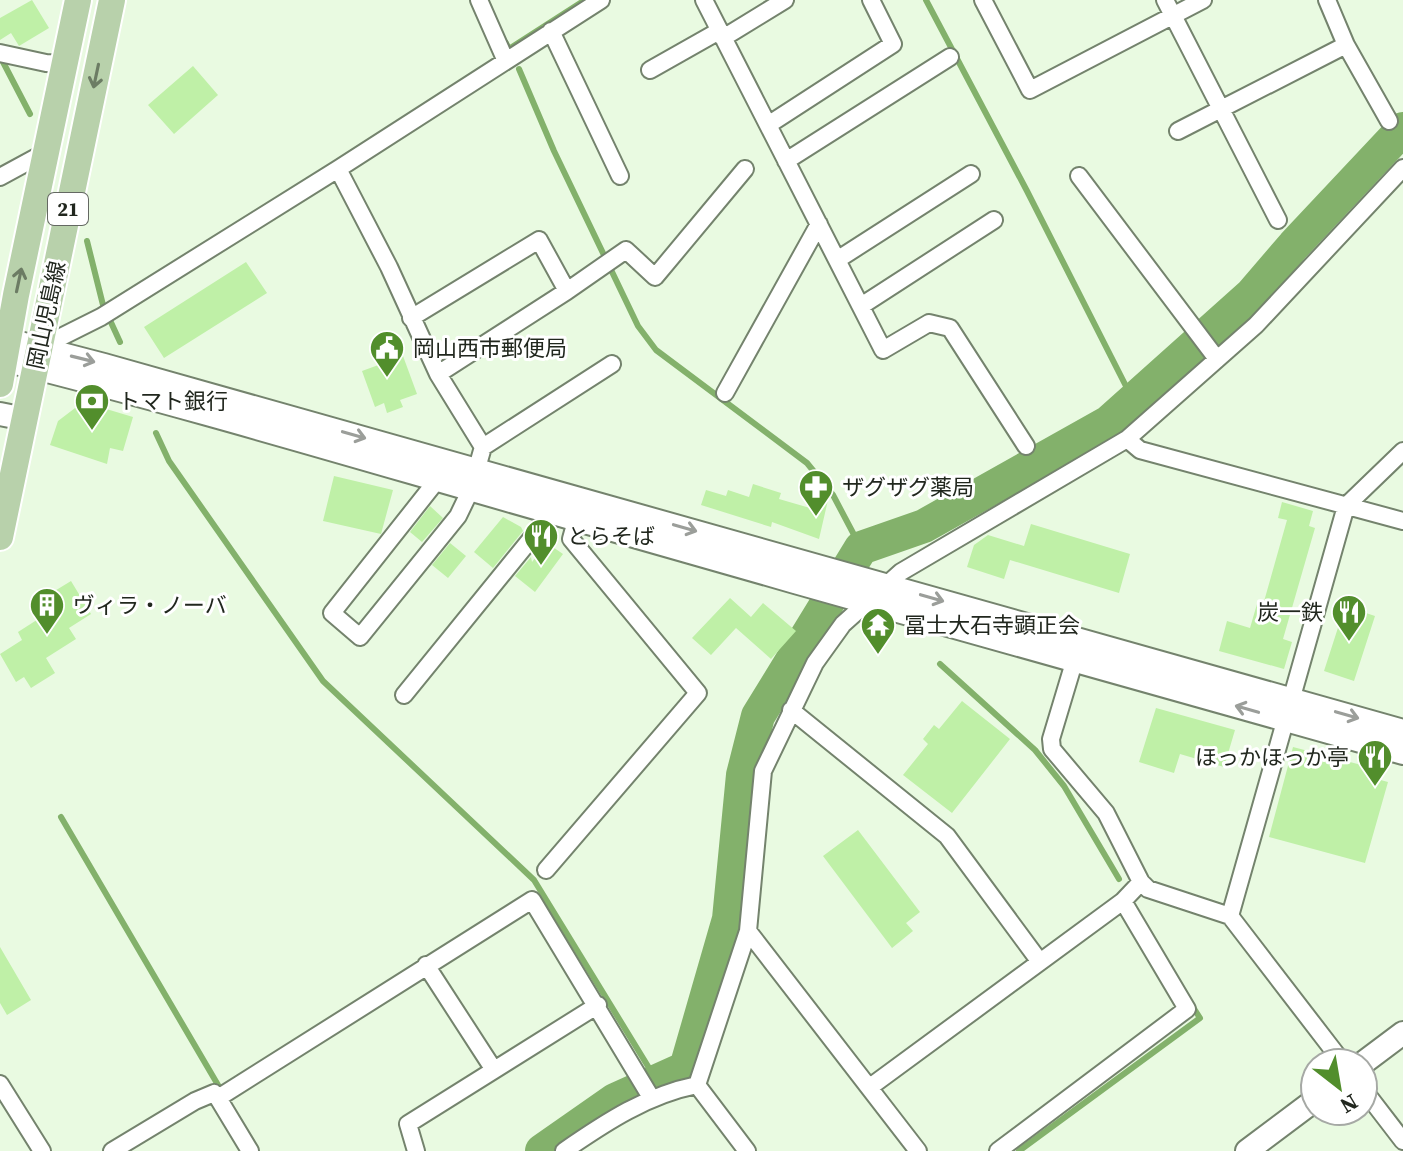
<svg xmlns="http://www.w3.org/2000/svg" width="1403" height="1151" font-family="'Source Serif 4','Noto Sans JP',serif">
  <style>
    .lines { fill: none; stroke-linecap: round; stroke-linejoin: round }
    .stream { stroke: #83b16b; stroke-width: 6 }
    .river { stroke: #83b16b; stroke-width: 34 }
    .building { fill: #bff0a7 }
    .minor-casing { stroke: #74836d; stroke-width: 20 }
    .tertiary-casing { stroke: #74836d; stroke-width: 26 }
    .primary-casing { stroke: #fff; stroke-width: 30 }
    .minor { stroke: #fff; stroke-width: 16 }
    .tertiary { stroke: #fff; stroke-width: 22 }
    .primary { stroke: #b8d1ab; stroke-width: 26 }
    .oneway { stroke: #6c7c64 }
    .oneway2 { stroke: #9b9e9a }
    .labels { text-anchor: middle; stroke-width: 6; stroke-linejoin: round; paint-order: stroke }
    .shield { fill: #fff; stroke: #646862; stroke-width: 2 }
    .shield-label { font-size: 20px; font-weight: bold; fill: #21271e }
    .street-label { font-size: 22px; fill: #21271e; stroke: #fff }
    .poi-label { font-size: 22px; fill: #21271e; stroke: #fff; text-anchor: start }
  </style>
  <rect width="100%" height="100%" fill="#e9fae1"/>
  <g class="lines">
    <!-- stream -->
    <path class="stream" d="M926,0L1027,191L1133,400
      M506,43L509,49L585,0
      M3,62L30,114
      M519,69L554,151L638,326L656,350L807,463L833,495L861,548
      M87,241L103,305L120,342
      M156,433L169,461L323,681L534,880L657,1081
      M940,664L1035,750L1064,786L1119,879
      M61,817L218,1085
      M1019,1151L1200,1018L1191,1004"/>
    <!-- river -->
    <path class="river" d="M542,1151L615,1100L686,1068L729,919L743,775L758,716L861,548L924,526L1109,422L1251,295L1294,245L1403,129"/>
  </g>
  <!-- building -->
  <path class="building" d="M32,0L49,28L19,46L11,33L0,40V18Z
    M193,66L218,95L174,134L148,105Z
    M246,262L267,293L164,358L144,327Z
    M403,356L417,394L400,400L403,407L387,413L384,403L375,407L362,371Z
    M83,402L133,417L123,451L110,448L107,464L50,445L58,421Z
    M334,476L393,490L381,534L323,521Z
    M753,484L781,493L779,499L810,508L812,497L828,500L819,539L772,522L771,527L701,505L706,490L726,496L728,490L749,497Z
    M1282,502L1313,511L1309,526L1315,528L1283,639L1292,642L1284,669L1219,651L1227,621L1250,628L1257,604L1263,605L1287,520L1278,518Z
    M430,506L443,518L422,542L410,532Z
    M503,517L521,527L523,531L493,568L474,552Z
    M1031,524L1130,554L1119,593L1010,560L1004,579L967,567L974,545L988,535L1024,546Z
    M450,543L466,556L448,578L432,565Z
    M547,543L563,554L535,592L515,576L531,557L532,562Z
    M71,581L91,614L69,628L76,639L46,658L55,673L31,688L24,677L16,682L0,654L22,640L18,632L43,616L35,603Z
    M730,598L751,617L763,603L796,631L771,659L736,628L711,655L692,638Z
    M1345,606L1375,616L1354,681L1324,671Z
    M962,701L1010,739L952,813L903,775L928,744L923,739L934,725L939,729Z
    M1156,708L1235,730L1224,767L1180,754L1174,773L1139,762Z
    M1293,747L1369,767L1366,776L1388,782L1365,863L1269,837Z
    M858,830L920,912L906,923L913,931L892,948L823,856Z
    M0,947L31,1000L7,1015L0,1003Z"/>
  <g class="lines">
    <!-- minor casing -->
    <g class="minor-casing">
      <path id="minor" d="M479,0L505,59
        M704,0L883,350L929,323L950,328L1026,446
        M983,0L1030,90L1203,0
        M1165,0L1278,220
        M1327,0L1346,45L1389,121
        M551,31L620,176
        M723,38L785,0
        M0,53L46,63L64,64
        M650,70L719,31
        M768,125L893,44L871,0
        M1178,131L1346,45
        M786,161L950,57
        M338,169L389,267L438,374L483,447L471,489L458,516L360,637L332,613L438,479
        M1079,176L1217,359
        M0,177L46,152
        M837,260L971,174
        M567,291L626,250L655,277L745,169
        M861,306L994,220
        M411,318L539,240L567,291L438,374
        M39,348L101,317L338,169L601,0
        M725,393L819,224
        M1127,439L1140,450L1403,521
        M483,447L612,364
        M1075,659L1051,739L1052,749L1106,813L1141,882L1148,889L1230,916
        M404,695L552,513
        M791,710L947,836L1040,962
        M546,870L698,693L571,539L579,510
        M748,931L918,1151
        M426,965L494,1070
        M1343,1063L1230,916L1346,506L1403,451
        M0,1084L42,1151
        M697,1085L748,931L763,771L815,663L843,624L901,572L1127,439L1256,325L1403,168
        M697,1085L747,1151
        M870,1087L1123,901L1141,882
        M1363,1089L1403,1141
        M112,1151L195,1101L214,1093L218,1098
        M250,1151L218,1098L532,900L652,1099
        M416,1151L408,1124L598,1005
        M564,1151C606,1122 647,1095 697,1085
        M998,1151L1187,1009L1123,901"/>
    </g>
    <!-- tertiary casing -->
    <g class="tertiary-casing">
      <path id="tertiary" d="M8,340L104,365L1403,731
        M4,360C188,406 370,461 553,513C836,594 1119,674 1403,753
        M0,414L25,419
        M1363,1063L1403,1033
        M1247,1151L1315,1100"/>
    </g>
    <!-- primary casing -->
    <g class="primary-casing">
      <path id="primary" d="M0,384L16,295L78,0
        M0,537L112,0"/>
    </g>
    <!-- minor -->
    <use href="#minor" class="minor"/>
    <!-- tertiary -->
    <use href="#tertiary" class="tertiary"/>
    <!-- primary -->
    <use href="#primary" class="primary"/>
  </g>
  <!-- one-way arrows -->
  <defs><path id="oneway-shaft" d="M-6 0H5M1.5-3L5.5 0L1.5 3" fill="none" stroke-width="1.6" stroke-linecap="round" stroke-linejoin="round" transform="scale(2)"/></defs>
  <g class="oneway">
    <use href="#oneway-shaft" transform="translate(96 76) rotate(102)"/>
    <use href="#oneway-shaft" transform="translate(19 280) rotate(-78)"/>
  </g>
  <g class="oneway2">
    <use href="#oneway-shaft" transform="translate(83 359) rotate(14)"/>
    <use href="#oneway-shaft" transform="translate(354 435) rotate(16)"/>
    <use href="#oneway-shaft" transform="translate(685 528) rotate(16)"/>
    <use href="#oneway-shaft" transform="translate(932 598) rotate(16)"/>
    <use href="#oneway-shaft" transform="translate(1247 709) rotate(-164)"/>
    <use href="#oneway-shaft" transform="translate(1347 715) rotate(16)"/>
  </g>
  <!-- icons -->
  <defs>
    <g id="civic-pin" transform="scale(1.8)"><path d="M0 17L-7.5 6A9.5 9.5 0 1 1 7.5 6Z" fill="#528e2c" stroke="#fff"/><path d="M-.6-6.5H3V-4.5H.6V-3L4-1V1h2V6H-6V1h2V-1L-.6-3ZM-1.2 2.5V6h2.4V2.5Z" fill="#fff"/></g>
    <g id="bank-pin" transform="scale(1.8)"><path d="M0 17L-7.5 6A9.5 9.5 0 1 1 7.5 6Z" fill="#528e2c" stroke="#fff"/><path d="M-6-4H6V4H-6ZM0-2.3a2.3 2.3 0 1 0 0 4.6a2.3 2.3 0 1 0 0-4.6Z" fill="#fff"/></g>
    <g id="pharmacy-pin" transform="scale(1.8)"><path d="M0 17L-7.5 6A9.5 9.5 0 1 1 7.5 6Z" fill="#528e2c" stroke="#fff"/><path d="M-2-6h4v4h4v4h-4v4h-4v-4h-4v-4h4Z" fill="#fff"/></g>
    <g id="restaurant-pin" transform="scale(1.8)"><path d="M0 17L-7.5 6A9.5 9.5 0 1 1 7.5 6Z" fill="#528e2c" stroke="#fff"/><path d="M-5-6h1v4h1v-4h1v4h1v-4h1v5L-1.5 .5V6h-2V.5L-5-1ZM5-6V6H3V1.5H1.5Q1.5-4 5-6Z" fill="#fff"/></g>
    <g id="building-pin" transform="scale(1.8)"><path d="M0 17L-7.5 6A9.5 9.5 0 1 1 7.5 6Z" fill="#528e2c" stroke="#fff"/><path d="M-4-6H4V6H1V3H-1V6H-4ZM-2.5-4.3h1.7v1.8h-1.7ZM.8-4.3h1.7v1.8H.8ZM-2.5-1h1.7V.8h-1.7ZM.8-1h1.7V.8H.8Z" fill="#fff"/></g>
    <g id="temple-pin" transform="scale(1.8)"><path d="M0 17L-7.5 6A9.5 9.5 0 1 1 7.5 6Z" fill="#528e2c" stroke="#fff"/><path d="M0-6L5-2H3V0L6.5 2.5H4V6H1.5V3h-3V6H-4V2.5H-6.5L-3 0V-2H-5Z" fill="#fff"/></g>
  </defs>
  <g fill-rule="evenodd">
    <use href="#civic-pin" x="387" y="348"/>
    <use href="#bank-pin" x="92" y="401"/>
    <use href="#pharmacy-pin" x="816" y="487"/>
    <use href="#restaurant-pin" x="541" y="536"/>
    <use href="#building-pin" x="47" y="605"/>
    <use href="#restaurant-pin" x="1349" y="612"/>
    <use href="#temple-pin" x="878" y="625"/>
    <use href="#restaurant-pin" x="1375" y="757"/>
  </g>
  <g class="labels">
    <!-- shield labels -->
    <rect class="shield" x="48" y="193" width="40" height="32" rx="6"/>
    <g class="shield-label">
      <text x="68" y="216">21</text>
    </g>
    <!-- street labels -->
    <g class="street-label">
      <text transform="translate(46 315) rotate(-78)" y="8">岡山児島線</text>
    </g>
    <!-- poi labels -->
    <g class="poi-label">
      <text x="413" y="356">岡山西市郵便局</text>
      <text x="118" y="409">トマト銀行</text>
      <text x="842" y="495">ザグザグ薬局</text>
      <text x="567" y="544">とらそば</text>
      <text x="73" y="613">ヴィラ・ノーバ</text>
      <text x="1323" y="620" text-anchor="end">炭一鉄</text>
      <text x="904" y="633">冨士大石寺顕正会</text>
      <text x="1349" y="765" text-anchor="end">ほっかほっか亭</text>
    </g>
  </g>
  <!-- north arrow -->
  <g transform="translate(1339 1087) rotate(149)"><circle r="38" fill="#ffffff" stroke="#a6a9a5" stroke-width="2"/>
  <path d="M0-6L14 30L0 20L-14 30Z" fill="#528e2c"/>
  <text y="-12" font-size="22" font-weight="bold" text-anchor="middle" fill="#21271e">N</text>
  </g>
</svg>
